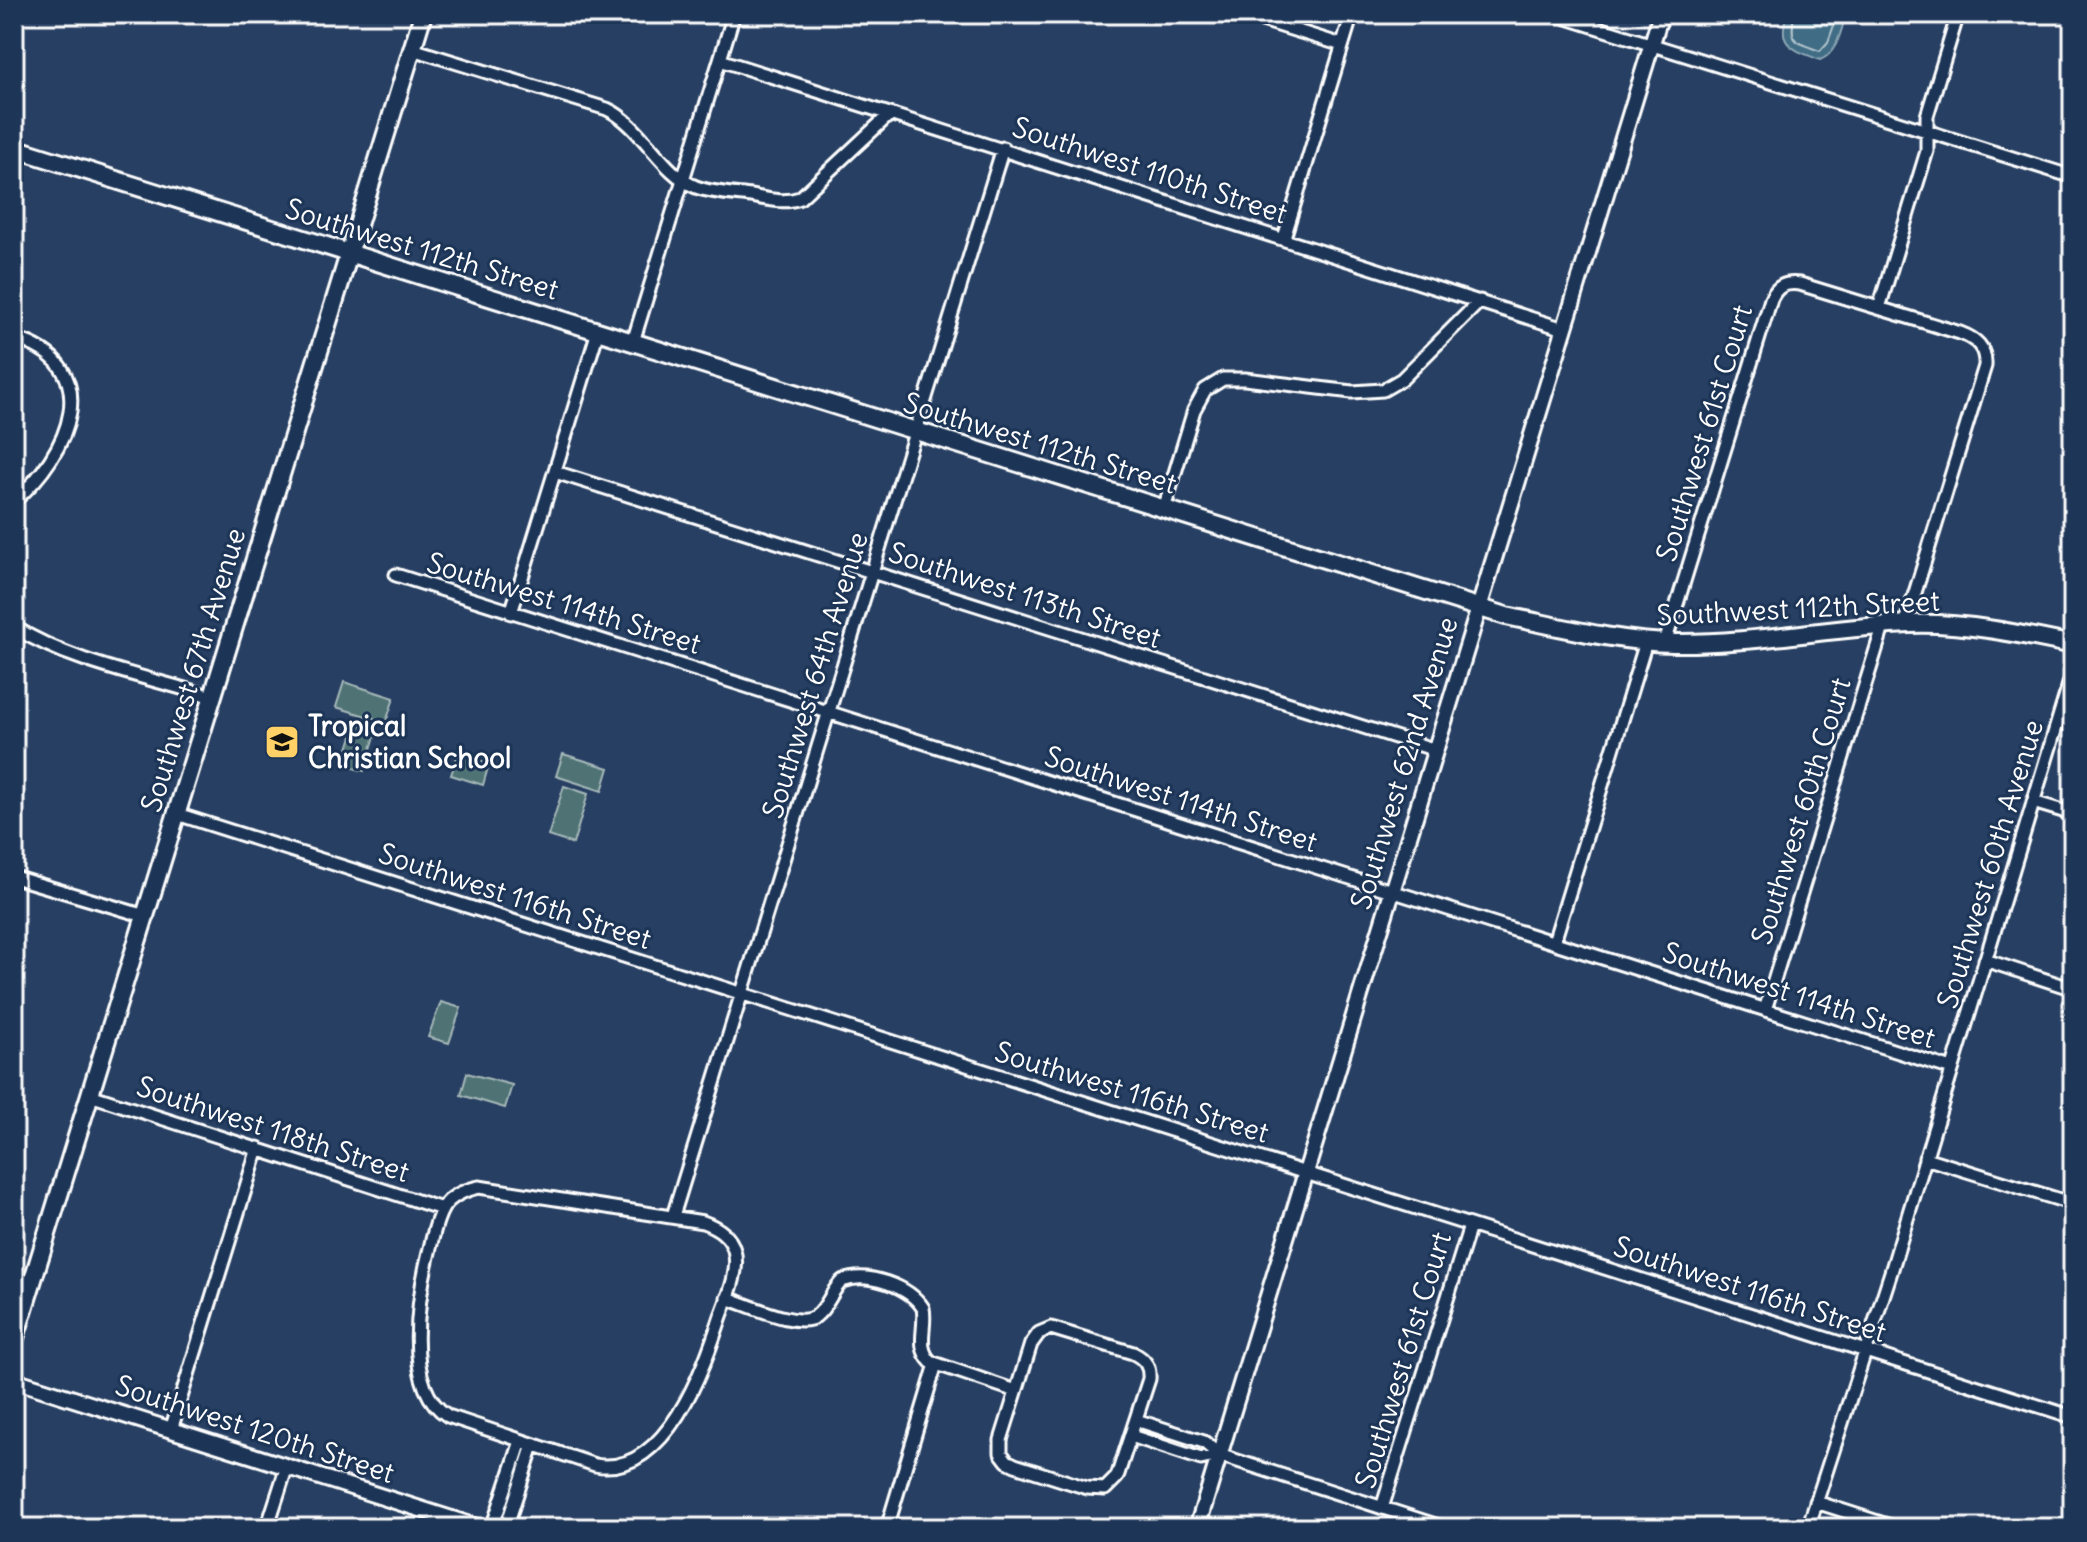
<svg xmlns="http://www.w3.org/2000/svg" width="2087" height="1542" font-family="Delius,sans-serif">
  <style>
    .green { fill: #4f7374; stroke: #a7b9ba; stroke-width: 2 }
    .water { fill: #416d85; stroke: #8da7b6; stroke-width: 2 }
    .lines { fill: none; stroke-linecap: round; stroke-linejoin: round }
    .shore { stroke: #b3c5ce; stroke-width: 2 }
    .minor-casing { stroke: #fff; stroke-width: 17 }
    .tertiary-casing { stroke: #fff; stroke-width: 20 }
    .secondary-casing { stroke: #fff; stroke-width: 22 }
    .minor { stroke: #1d3557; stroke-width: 11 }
    .tertiary { stroke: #1d3557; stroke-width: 14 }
    .secondary { stroke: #1d3557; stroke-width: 16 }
    .labels { text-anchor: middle; stroke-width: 6; stroke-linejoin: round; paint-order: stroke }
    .street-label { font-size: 28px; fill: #fff; stroke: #1d3557 }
    .poi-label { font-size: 28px; font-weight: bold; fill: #fff; stroke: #1d3557; text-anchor: start }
  </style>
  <rect width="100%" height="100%" fill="#273f62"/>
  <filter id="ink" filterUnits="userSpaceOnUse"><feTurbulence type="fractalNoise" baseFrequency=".0125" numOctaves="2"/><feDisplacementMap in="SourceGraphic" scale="16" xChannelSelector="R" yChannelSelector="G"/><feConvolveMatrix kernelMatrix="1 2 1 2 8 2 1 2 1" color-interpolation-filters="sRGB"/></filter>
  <g filter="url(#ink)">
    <!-- green -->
    <path class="green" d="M344,682L394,698L386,722L336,707Z
      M356,723L377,730L364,771L343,765Z
      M458,754L489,764L483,785L451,775Z
      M563,754L609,768L602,791L556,776Z
      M564,786L588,794L573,844L548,836Z
      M441,1002L461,1008L449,1043L428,1037Z
      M467,1073L512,1085L505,1108L461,1095Z"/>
    <!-- water -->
    <path class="water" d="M1787,14H1846C1841,31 1837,54 1820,60C1794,49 1776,47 1787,14Z"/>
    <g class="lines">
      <!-- shore -->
      <path class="shore" d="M1794,14C1790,43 1793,41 1820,51L1828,42L1838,14"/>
      <!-- minor casing -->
      <g class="minor-casing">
        <path id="minor" d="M1243,14L1342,45
          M1554,14L2073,177
          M412,49L607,109C642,125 661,173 696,187C712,193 734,194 751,196C767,199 784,204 800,198L890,114
          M720,60L1564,329
          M1284,238L1352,14
          M1879,308L1927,151V116L1958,14
          M14,338C108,365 69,455 14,501
          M633,342L734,14
          M555,472L1436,750
          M1164,509L1194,410L1205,390L1223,379H1245L1352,392L1383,390L1402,379L1480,301
          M396,575L1952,1069
          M511,613L598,331
          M14,627C71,663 148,677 212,697
          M1665,643L1771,299C1777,286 1785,282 1800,284L1960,333C1976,339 1986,347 1985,366L1905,625
          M2033,802L2073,814
          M177,814L2073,1417
          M14,877L145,916
          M1554,942L1646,642
          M1985,960L2073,989
          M1765,1010L1883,627
          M90,1095L442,1209
          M1925,1158L2073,1204
          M479,1187L703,1222C717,1227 730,1235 734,1250C740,1270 728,1297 721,1316C704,1367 666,1478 595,1465L448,1416C401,1388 419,1292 430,1248C433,1236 436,1219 443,1208C451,1195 465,1190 479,1187Z
          M673,1216L1003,148
          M727,1298C747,1304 800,1330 816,1316C828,1307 831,1291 842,1281C867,1271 909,1286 923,1308C927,1328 915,1346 931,1362L1016,1391
          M1051,1328L1133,1353C1145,1359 1150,1366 1149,1379L1117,1477L1105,1489L1087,1488L1015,1465L1007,1461L1001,1453V1440L1031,1344L1039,1333Z
          M1136,1420L1204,1442L1219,1455L1445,1528
          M171,1430L258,1148
          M1131,1436L1201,1459L1219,1455
          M1816,1502L1897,1528
          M1382,1508L1470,1226
          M267,1528L287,1466
          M492,1528L521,1441
          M506,1528L533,1445
          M887,1528L936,1364
          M1808,1528L1891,1272L2073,671"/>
      </g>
      <!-- tertiary casing -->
      <g class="tertiary-casing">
        <path id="tertiary" d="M14,1380L480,1528
          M1197,1528L1661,14"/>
      </g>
      <!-- secondary casing -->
      <g class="secondary-casing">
        <path id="secondary" d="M14,148L1506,616C1561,627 1618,642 1674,643C1753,644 1832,627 1910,624C1964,622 2021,634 2073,645
          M14,1341L423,14"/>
      </g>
      <!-- minor -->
      <use href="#minor" class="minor"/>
      <!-- tertiary -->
      <use href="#tertiary" class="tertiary"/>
      <!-- secondary -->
      <use href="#secondary" class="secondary"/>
    </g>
  </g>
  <!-- icons -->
  <defs>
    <g id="school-square" transform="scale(1.8)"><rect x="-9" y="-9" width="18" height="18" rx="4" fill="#ffd166" stroke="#1d3557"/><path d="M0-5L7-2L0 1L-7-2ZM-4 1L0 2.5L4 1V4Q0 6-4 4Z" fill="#111"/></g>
  </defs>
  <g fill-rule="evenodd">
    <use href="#school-square" x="282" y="742"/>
  </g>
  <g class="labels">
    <!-- street labels -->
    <g class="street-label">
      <text transform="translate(1150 170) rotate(18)" y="10">Southwest 110th Street</text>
      <text transform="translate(422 249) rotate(17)" y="10">Southwest 112th Street</text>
      <text transform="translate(1704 433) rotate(-73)" y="10">Southwest 61st Court</text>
      <text transform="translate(1040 443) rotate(17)" y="10">Southwest 112th Street</text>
      <text transform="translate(1025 595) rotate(18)" y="10">Southwest 113th Street</text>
      <text transform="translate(564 603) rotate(17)" y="10">Southwest 114th Street</text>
      <text transform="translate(1798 608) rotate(-3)" y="10">Southwest 112th Street</text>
      <text transform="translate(193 670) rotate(-73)" y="10">Southwest 67th Avenue</text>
      <text transform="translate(815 675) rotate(-73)" y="10">Southwest 64th Avenue</text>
      <text transform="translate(1404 763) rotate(-73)" y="10">Southwest 62nd Avenue</text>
      <text transform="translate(1181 799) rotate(18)" y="10">Southwest 114th Street</text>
      <text transform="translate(1801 811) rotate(-73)" y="10">Southwest 60th Court</text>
      <text transform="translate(1990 864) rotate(-73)" y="10">Southwest 60th Avenue</text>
      <text transform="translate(515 896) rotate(18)" y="10">Southwest 116th Street</text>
      <text transform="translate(1799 995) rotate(18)" y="10">Southwest 114th Street</text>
      <text transform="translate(1132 1092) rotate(17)" y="10">Southwest 116th Street</text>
      <text transform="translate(273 1129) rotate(18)" y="10">Southwest 118th Street</text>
      <text transform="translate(1750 1289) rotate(18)" y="10">Southwest 116th Street</text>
      <text transform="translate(1403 1360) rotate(-73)" y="10">Southwest 61st Court</text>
      <text transform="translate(255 1429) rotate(18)" y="10">Southwest 120th Street</text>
    </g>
    <!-- poi labels -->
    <g class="poi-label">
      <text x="308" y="736">Tropical<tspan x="308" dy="32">Christian School</tspan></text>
    </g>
  </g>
  <!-- margin -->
  <rect width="2087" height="1542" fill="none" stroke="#1d3557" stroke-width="48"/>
  <rect x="24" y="24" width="2039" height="1494" fill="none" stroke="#fff" stroke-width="3" filter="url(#ink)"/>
</svg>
